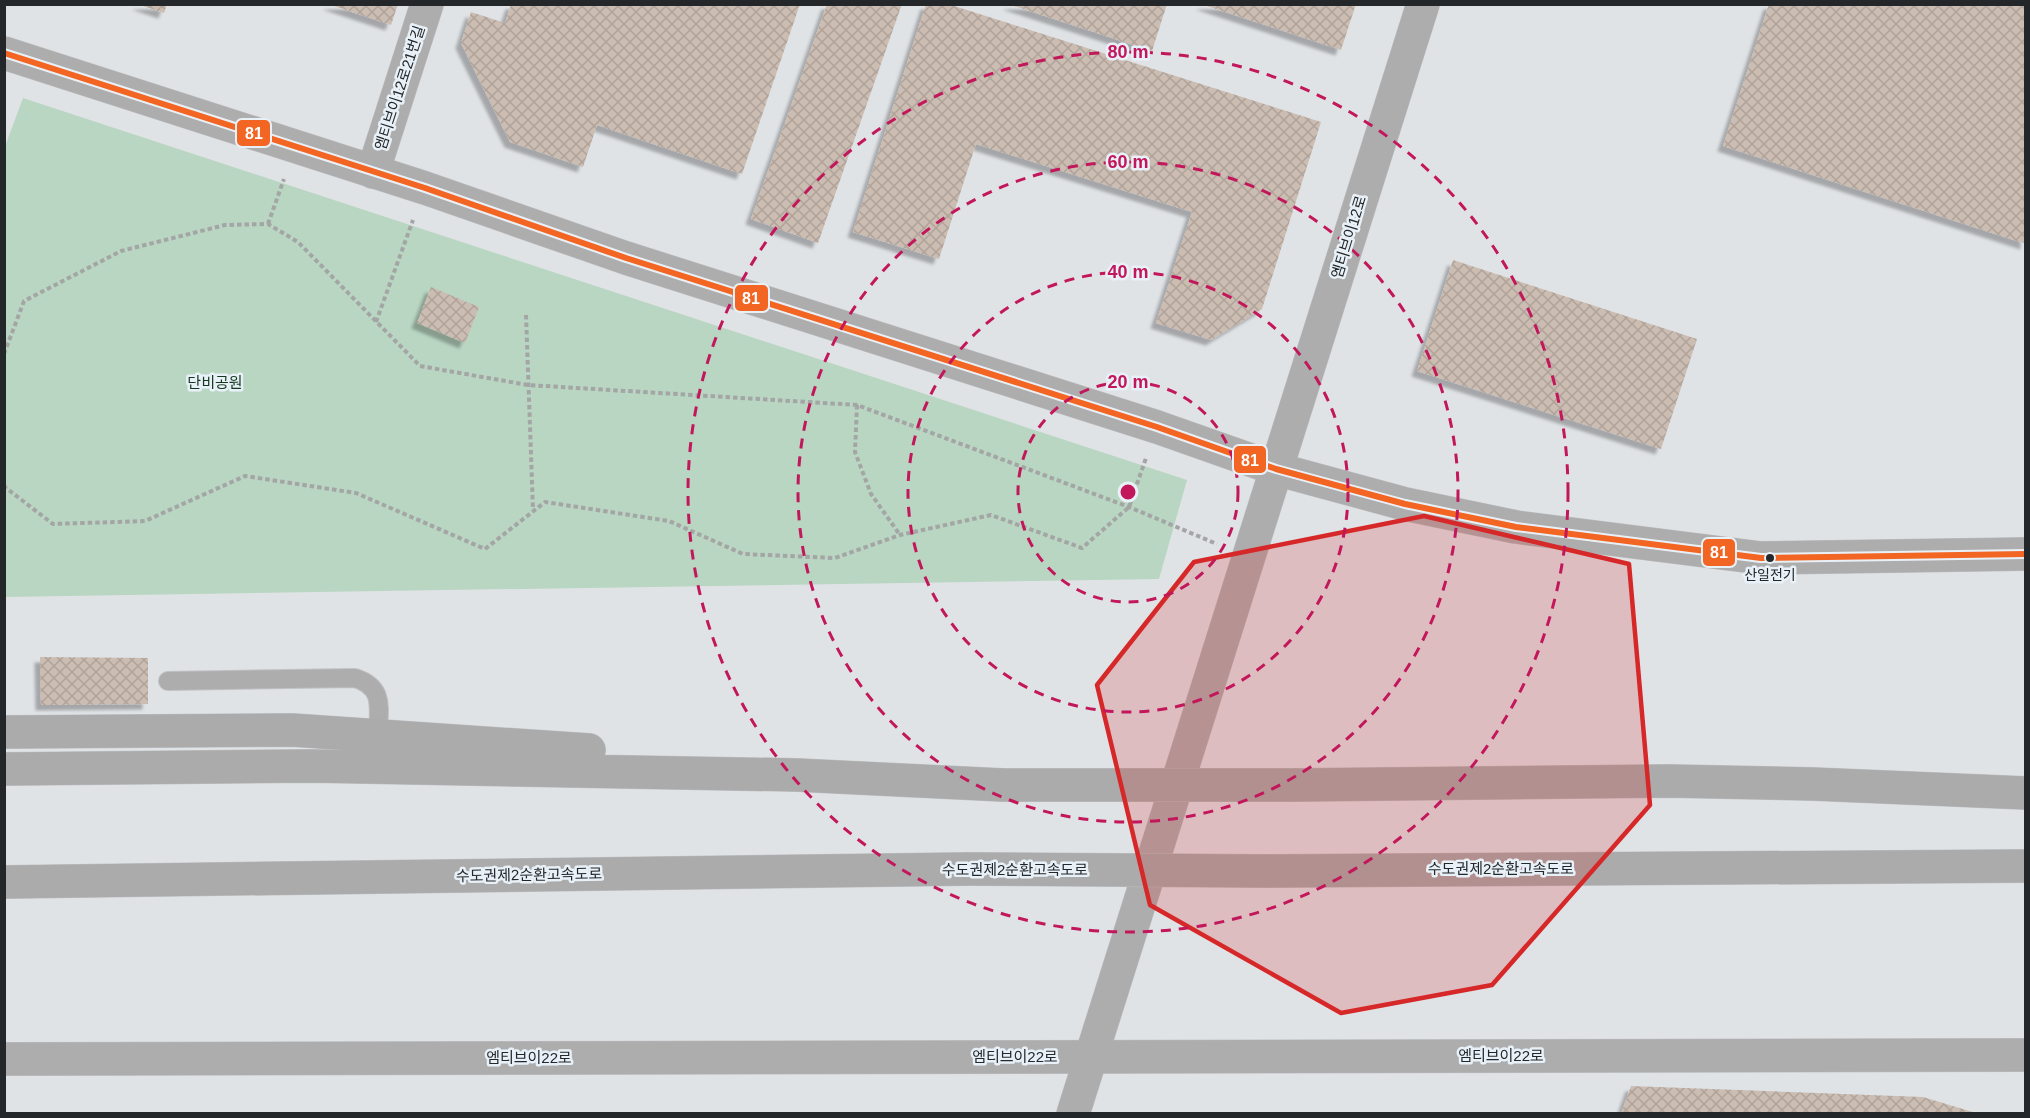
<svg xmlns="http://www.w3.org/2000/svg" width="2030" height="1118" font-family="Helvetica,'Noto Sans KR',sans-serif">
  <style>
    .park { fill: #b9d6c2 }
    .building { fill: url(#building-cross-hatch); filter: url(#shadow) }
    .lines { fill: none; stroke-linecap: round; stroke-linejoin: round }
    .service-casing { stroke: #bfc1c3; stroke-width: 20 }
    .minor-casing { stroke: #bfc1c3; stroke-width: 34 }
    .tertiary-casing { stroke: #bfc1c3; stroke-width: 34 }
    .motorway-casing { stroke: #bfc1c3; stroke-width: 34 }
    .path { stroke: #a4a5a5; stroke-width: 4; stroke-dasharray: 4.5 3; stroke-linecap: butt }
    .service { stroke: #aeadae; stroke-width: 18 }
    .minor { stroke: #aeadae; stroke-width: 33 }
    .tertiary { stroke: #aeadae; stroke-width: 33 }
    .motorway { stroke: #ababab; stroke-width: 33 }
    .motorway-bridge-casing { stroke: #bfc1c3; stroke-width: 34; stroke-linecap: butt }
    .motorway-bridge { stroke: #ababab; stroke-width: 33 }
    .bus-1-casing { stroke: #e9f1f8; stroke-width: 10 }
    .bus-1 { stroke: #f26522; stroke-width: 6 }
    .marked { fill: #d62828; fill-opacity: 0.2; stroke: #d62828; stroke-width: 4.5; stroke-linejoin: round }
    .ring { fill: none; stroke: #c2185b; stroke-width: 3; stroke-dasharray: 10 8 }
    .bus-dot { fill: #242729; stroke: #e9f1f8; stroke-width: 2 }
    .labels { text-anchor: middle; stroke-width: 5; stroke-linejoin: round; paint-order: stroke }
    .bus-label { font-size: 14px; fill: #242729; stroke: #e9f1f8 }
    .street-label { font-size: 15px; fill: #242729; stroke: #e9f1f8 }
    .park-label { font-size: 15px; fill: #13381e; stroke: #e9f1f8 }
    .centre { fill: #c2185b; stroke: #e9f1f8; stroke-width: 3 }
    .ring-label { font-size: 18px; text-anchor: middle; font-weight: bold; fill: #c2185b; stroke: #e9f1f8; stroke-width: 5; stroke-linejoin: round; paint-order: stroke }
    .line-badge { stroke: #e9f1f8; stroke-width: 2 }
    .badge-label { font-size: 16px; text-anchor: middle; font-weight: bold; fill: #fff }
  </style>
  <defs>
    <pattern id="building-cross-hatch" width="8" height="8" patternUnits="userSpaceOnUse" patternTransform="scale(1.5)"><rect width="8" height="8" fill="#ccbdb2"/><path d="M0 0l8 8M0 8l8-8" fill="none" stroke="#afa299"/></pattern>
    <filter id="shadow"><feDropShadow dx="-5.5" dy="5.5" stdDeviation="1.5" flood-color="#0004"/></filter>
  </defs>
  <rect width="100%" height="100%" fill="#e0e3e6"/>
  <!-- park -->
  <path class="park" d="M23,98L1187,480L1159,579L5,597L4,149Z"/>
  <!-- building -->
  <path class="building" d="M137,4H167L164,13Z
    M328,4H398L391,25Z
    M511,4H800L742,174L597,125L583,167L510,142L461,43L471,12L505,23Z
    M827,4H902L818,243L751,219Z
    M926,4H948L1321,122L1262,309L1211,340L1156,323L1192,212L976,144L939,259L853,232Z
    M1008,4H1167L1152,51Z
    M1201,4H1356L1341,50Z
    M1769,4H2026V244L1723,146Z
    M1453,260L1697,339L1661,449L1417,371Z
    M431,287L479,307L465,343L417,323Z
    M40,657L148,658V704L41,705Z
    M1631,1086L1923,1097L1976,1113L1621,1114Z"/>
  <g class="lines">
    <!-- service casing -->
    <g class="service-casing">
      <path id="service" d="M168,681L355,678C386,688 378,709 378,737"/>
    </g>
    <!-- minor casing -->
    <g class="minor-casing">
      <path id="minor" d="M373,172L427,4
        M4,1059L2026,1055"/>
    </g>
    <!-- tertiary casing -->
    <g class="tertiary-casing">
      <path id="tertiary" d="M4,53L425,188L626,258L1157,427L1276,469L1405,504L1516,527L1761,558L2026,554
        M1073,1114L1423,4"/>
    </g>
    <!-- motorway casing -->
    <g class="motorway-casing">
      <path id="motorway" d="M4,732L292,730L589,750
        M4,769L311,766L797,775L1003,785
        M1294,785L1669,781L1813,784L2026,793
        M1265,871L2026,866
        M4,882L967,869"/>
    </g>
    <!-- path -->
    <path class="path" d="M268,224L284,179
      M526,315L533,510
      M376,322L413,220
      M4,354L24,301L121,251L225,225L268,224L298,242L420,366L528,385L857,405L1129,507L1217,544
      M857,405L855,452L871,494L900,535
      M4,485L6,488L53,524L145,521L245,476L356,493L485,549L545,502L669,521L743,554L835,558L900,535L991,515L1082,548L1129,507L1146,458"/>
    <!-- service -->
    <use href="#service" class="service"/>
    <!-- minor -->
    <use href="#minor" class="minor"/>
    <!-- tertiary -->
    <use href="#tertiary" class="tertiary"/>
    <!-- motorway -->
    <use href="#motorway" class="motorway"/>
    <!-- motorway-bridge casing -->
    <g class="motorway-bridge-casing">
      <path id="motorway-bridge" d="M1003,785H1294
        M967,869L1265,871"/>
    </g>
    <!-- motorway-bridge -->
    <use href="#motorway-bridge" class="motorway-bridge"/>
    <!-- bus-1 casing -->
    <g class="bus-1-casing">
      <path id="bus-1" d="M4,53L425,188L626,258L1157,427L1276,469L1405,504L1516,527L1761,558L2026,554"/>
    </g>
    <!-- bus-1 -->
    <use href="#bus-1" class="bus-1"/>
  </g>
  <!-- marked area -->
  <path class="marked" d="M1424,516L1629,564L1650,805L1492,985L1341,1013L1150,905L1097,685L1194,562Z"/>
  <!-- distance rings -->
  <g class="ring">
    <circle cx="1128" cy="492" r="110"/>
    <circle cx="1128" cy="492" r="220"/>
    <circle cx="1128" cy="492" r="330"/>
    <circle cx="1128" cy="492" r="440"/>
  </g>
  <!-- markers -->
  <circle class="bus-dot" cx="1770" cy="558" r="5"/>
  <g class="labels">
    <!-- bus labels -->
    <g class="bus-label">
      <text x="1770" y="580">산일전기</text>
    </g>
    <!-- street labels -->
    <g class="street-label">
      <text transform="translate(400 88) rotate(-72)" y="5">엠티브이12로21번길</text>
      <text transform="translate(1349 237) rotate(-73)" y="5">엠티브이12로</text>
      <text x="1501" y="874">수도권제2순환고속도로</text>
      <text x="1015" y="875">수도권제2순환고속도로</text>
      <text transform="translate(529 875) rotate(-1)" y="5">수도권제2순환고속도로</text>
      <text x="1501" y="1061">엠티브이22로</text>
      <text x="1015" y="1062">엠티브이22로</text>
      <text x="529" y="1063">엠티브이22로</text>
    </g>
    <!-- park labels -->
    <g class="park-label">
      <text x="215" y="388">단비공원</text>
    </g>
  </g>
  <circle cx="1128" cy="492" r="9" class="centre"/>
  <g class="ring-label">
    <text x="1128" y="58">80 m</text>
    <text x="1128" y="168">60 m</text>
    <text x="1128" y="278">40 m</text>
    <text x="1128" y="388">20 m</text>
  </g>
  <g class="line-badge">
    <rect x="236" y="119" width="35" height="28" rx="6" fill="#f26522"/>
    <rect x="734" y="284" width="35" height="28" rx="6" fill="#f26522"/>
    <rect x="1233" y="445" width="34" height="29" rx="6" fill="#f26522"/>
    <rect x="1702" y="538" width="34" height="29" rx="6" fill="#f26522"/>
  </g>
  <g class="badge-label">
    <text x="254" y="139">81</text>
    <text x="751" y="304">81</text>
    <text x="1250" y="466">81</text>
    <text x="1719" y="558">81</text>
  </g>
  <!-- border -->
  <rect width="2030" height="1118" fill="none" stroke="#242729" stroke-width="12"/>
</svg>
